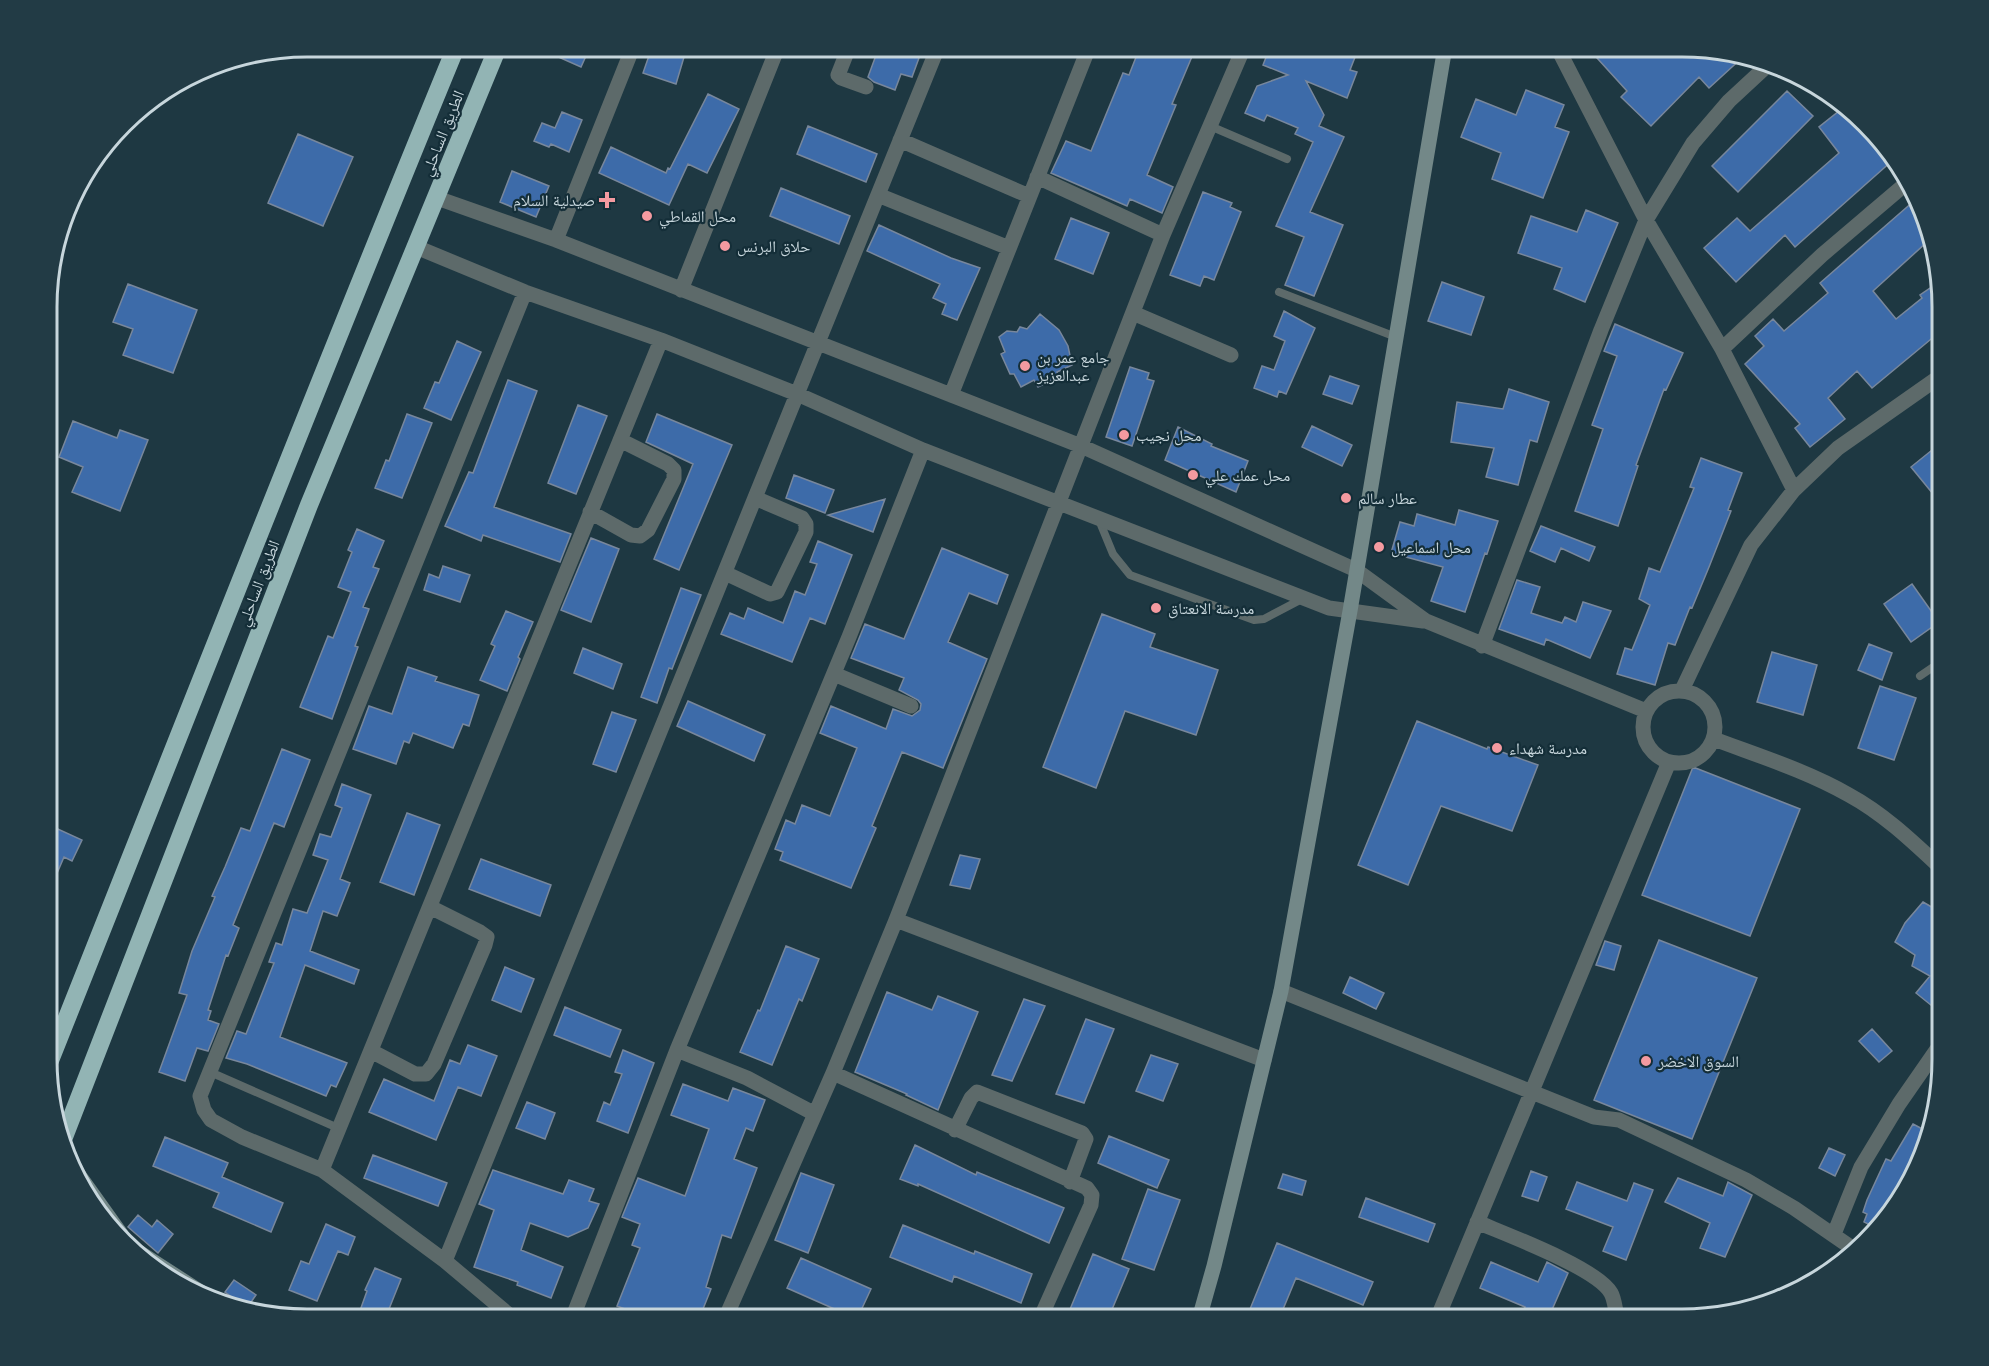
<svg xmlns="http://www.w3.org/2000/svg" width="1989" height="1366" font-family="'Noto Serif','Noto Naskh Arabic',serif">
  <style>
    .building { fill: #3d6ba9; stroke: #78879c; stroke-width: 1.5 }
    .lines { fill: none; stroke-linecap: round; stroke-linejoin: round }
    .lane { stroke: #5d6a6a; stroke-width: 8 }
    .street { stroke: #5d6a6a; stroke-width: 15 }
    .secondary { stroke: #738888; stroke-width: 15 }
    .highway { stroke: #92b4b4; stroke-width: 18 }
    .poi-dot { fill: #f49aa0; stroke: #142e38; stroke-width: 2 }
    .labels { text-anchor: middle; stroke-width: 4.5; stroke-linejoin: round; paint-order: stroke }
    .street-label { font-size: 16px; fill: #c7d6dc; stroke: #142e38 }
    .poi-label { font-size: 16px; fill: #c7d6dc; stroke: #142e38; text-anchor: start }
    .rim { fill: none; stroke: #c7d6dc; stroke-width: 3 }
  </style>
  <rect width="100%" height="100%" fill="#1e3842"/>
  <!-- building -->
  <path class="building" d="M536,47H590L581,67Z
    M652,47H687L676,84L643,73Z
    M879,47H923L912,77L901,74L895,90L874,82L868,77Z
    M1140,47H1196L1172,104L1176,105L1147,175L1173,187L1162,213L1130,199L1127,206L1051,173L1066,141L1091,151L1123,73L1129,75Z
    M1270,47H1359L1350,70L1357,72L1347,98L1306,81L1324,115L1319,126L1344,137L1310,212L1343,225L1314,296L1285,285L1304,237L1276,226L1313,142L1295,134L1298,128L1267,115L1264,121L1245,113L1257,86L1288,75L1263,65Z
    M1587,47H1698L1744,56L1709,88L1699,77L1651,126L1621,97L1627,91Z
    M1526,90L1564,105L1555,127L1569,132L1543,198L1492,179L1501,153L1461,137L1476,99L1516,115Z
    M1787,91L1813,116L1738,192L1712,166Z
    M708,94L739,109L707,173L688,164L669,205L599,173L611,147L666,173L668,168L670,169Z
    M1844,107L1867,136L1870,134L1893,160L1795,247L1785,235L1736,282L1704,248L1737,218L1750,231L1839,153L1819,127Z
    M562,112L582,120L569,152L551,144L549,147L534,141L542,123L555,128Z
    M808,126L877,154L866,182L797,154Z
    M298,134L353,157L323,226L268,203Z
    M512,171L549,186L536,217L500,202Z
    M781,188L850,216L839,244L770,216Z
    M1203,192L1232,203L1230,207L1241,212L1214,280L1204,276L1200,286L1170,275Z
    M1915,200L1927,242L1873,291L1896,319L1922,298L1920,295L1939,282L1942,291V330L1872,388L1857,371L1828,398L1845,419L1810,447L1795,428L1800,424L1745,364L1764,346L1755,336L1773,319L1784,331L1828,293L1820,283Z
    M1586,210L1618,223L1585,302L1554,289L1562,268L1518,253L1531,216L1577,232Z
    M1071,218L1109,233L1093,274L1055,259Z
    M879,225L951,258L980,268L957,320L942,314L946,304L933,298L940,284L867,251Z
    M1442,282L1484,297L1471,335L1428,321Z
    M128,284L197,310L173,373L123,355L133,329L113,322Z
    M1284,311L1315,328L1286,394L1279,391L1277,397L1254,388L1262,366L1274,370L1285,341L1274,336Z
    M1040,314L1059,330L1068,346L1072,365L1057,372L1058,377L1038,387L1034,380L1021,387L1014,374H1010L1001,354L1005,352L999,337L1007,331L1017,332L1020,327L1027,329Z
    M1615,324L1683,353L1666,390L1664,389L1636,465L1638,466L1618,526L1575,511L1603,429L1592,425L1617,356L1604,351Z
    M457,341L481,352L451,420L424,408L435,382L439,383Z
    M1130,367L1149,373L1147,379L1154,381L1132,446L1106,437Z
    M1330,376L1359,386L1352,404L1323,394Z
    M508,380L537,391L494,507L571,534L560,562L483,535L481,541L445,526L469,472L473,473Z
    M1509,389L1549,402L1537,442L1530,440L1518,485L1486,477L1494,448L1451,442L1457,402L1503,409Z
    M578,405L607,416L576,494L548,483Z
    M407,414L432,423L402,498L375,488L386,460L389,461Z
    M657,414L732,445L679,570L654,559L693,464L646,442Z
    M73,421L117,438L120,430L148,440L120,511L72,492L83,467L59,457Z
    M1312,426L1352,445L1342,466L1302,447Z
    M1178,427L1212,444L1211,446L1248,461L1236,492L1165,460Z
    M1942,442V505L1911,467Z
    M1701,458L1742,473L1728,510L1731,511L1709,567L1692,608L1690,607L1675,645L1668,643L1655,685L1617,674L1625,648L1632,650L1650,605L1639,599L1649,568L1660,572L1694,488L1690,487Z
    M794,475L834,490L825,513L786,498Z
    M885,499L873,532L828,515Z
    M1459,510L1498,521L1487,554L1485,553L1465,612L1431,601L1443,567L1391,553L1400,522L1414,526L1417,514L1455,525Z
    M1541,526L1595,547L1589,561L1561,548L1555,562L1530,551Z
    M357,529L384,541L373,567L379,569L363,607L369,609L355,646L358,647L332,719L300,707L328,636L333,638L351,592L338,587L352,552L348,550Z
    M591,538L619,549L591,622L561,610Z
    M818,541L852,555L825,624L810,618L792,662L721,634L730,613L744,619L748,608L783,623L795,591L805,595L817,564L810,562Z
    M942,548L1008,575L997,604L969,593L948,642L987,659L943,768L902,752L872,826L876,828L851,888L780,860L783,852L775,849L786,820L795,824L802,805L830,816L857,748L820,733L831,706L886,729L893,709L912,716L920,710L921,704L918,700L899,690L904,678L851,658L865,624L904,639Z
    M443,566L470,575L460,602L424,590L429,574L439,578Z
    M1517,580L1540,587L1531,613L1562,623L1565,617L1576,622L1583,602L1611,611L1590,658L1546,639L1544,645L1499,629Z
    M1912,584L1939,622L1911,642L1884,604Z
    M681,588L701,595L672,669L669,668L657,703L641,697Z
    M506,611L533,622L518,657L520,659L507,691L480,680L495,646L491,644Z
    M1102,614L1155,634L1150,647L1218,670L1196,735L1125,711L1096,788L1043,767Z
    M1869,644L1892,653L1882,680L1858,670Z
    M583,648L622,664L613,689L574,673Z
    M1772,652L1817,665L1803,715L1757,702Z
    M408,667L437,677L435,681L479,695L469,726L463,724L453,748L413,733L409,743L404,741L396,764L353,749L369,706L392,714Z
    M1880,686L1916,698L1894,760L1858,748Z
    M688,701L765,735L754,761L677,726Z
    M612,712L636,720L616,772L593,764Z
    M1417,721L1487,749L1488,747L1538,765L1512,831L1441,806L1408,885L1358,865Z
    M282,749L310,760L284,827L274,823L233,925L239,928L228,956L226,955L208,1010L211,1011L208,1020L219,1024L208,1051L197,1048L185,1081L159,1072L187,995L179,993L192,951L215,897L212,896L225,867L241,828L250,831Z
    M1693,767L1800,809L1750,936L1642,895Z
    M342,784L371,795L340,879L350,883L337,916L323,911L310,951L359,970L354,984L305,965L280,1037L347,1063L336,1087L331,1085L326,1096L247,1064L226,1058L237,1031L246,1034L274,963L269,962L276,943L282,945L293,909L307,913L328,860L313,855L320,834L331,837L342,808L335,805Z
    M407,813L440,825L414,895L380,882Z
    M49,825L82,840L72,861L64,857L49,892Z
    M960,855L980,859L970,889L950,885Z
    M481,859L551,885L540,916L469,889Z
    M1923,902L1942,913V947L1938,956L1942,959V1014L1916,993L1930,976L1912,966L1915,955L1895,942L1905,923Z
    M1659,940L1757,978L1692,1139L1594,1100Z
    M1605,941L1621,946L1614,970L1596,965Z
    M786,946L819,959L802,1001L799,999L772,1065L740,1052L758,1010L760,1011Z
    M505,967L534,979L521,1012L492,1000Z
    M1350,977L1384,993L1376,1009L1343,993Z
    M887,992L932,1010L938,996L978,1012L938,1110L906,1095L907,1094L855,1072Z
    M1024,999L1045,1006L1012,1081L992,1075Z
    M565,1007L621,1030L610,1057L554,1035Z
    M1086,1019L1114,1029L1084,1103L1056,1094Z
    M1872,1029L1892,1051L1879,1062L1859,1041Z
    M468,1045L497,1056L481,1096L458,1087L436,1140L369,1112L384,1079L434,1101L450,1060L460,1064Z
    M623,1050L654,1063L628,1133L597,1121L604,1102L610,1105L622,1074L615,1072Z
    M1151,1055L1178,1064L1163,1101L1136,1091Z
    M683,1084L728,1101L733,1088L765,1100L753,1131L746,1128L734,1159L757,1168L731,1238L722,1235L706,1287L711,1289L699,1319H651L617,1306L640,1248L632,1245L640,1224L622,1217L638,1178L685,1196L709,1129L671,1115Z
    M527,1102L555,1113L545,1139L516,1128Z
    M1913,1124L1930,1133L1929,1143L1889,1217L1876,1228L1864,1222L1867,1214L1863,1212L1867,1200L1886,1159L1891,1161Z
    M1109,1136L1169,1160L1157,1188L1098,1163Z
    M165,1137L228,1163L222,1177L283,1203L271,1232L213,1207L219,1193L153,1166Z
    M915,1145L976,1175L977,1172L1064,1208L1049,1243L918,1184V1186L900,1179Z
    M1829,1148L1845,1155L1835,1176L1819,1168Z
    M373,1155L447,1183L438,1206L364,1178Z
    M493,1170L563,1194L569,1180L594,1189L589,1201L599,1204L588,1228L568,1237L530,1223L521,1250L563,1267L551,1298L517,1285L518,1282L474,1267L494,1210L479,1204Z
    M1531,1171L1547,1177L1538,1201L1522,1196Z
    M801,1173L834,1185L808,1253L775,1240Z
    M1283,1174L1306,1181L1302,1195L1278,1188Z
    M1678,1178L1723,1196L1728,1182L1752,1195L1725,1257L1700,1248L1710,1223L1665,1202Z
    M1577,1182L1627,1201L1634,1183L1653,1190L1626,1260L1603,1251L1613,1227L1566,1209Z
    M1148,1189L1180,1200L1154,1270L1122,1259Z
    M1366,1198L1435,1224L1428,1242L1359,1217Z
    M138,1215L152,1227L157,1220L173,1234L158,1253L128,1227Z
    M326,1224L355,1237L348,1255L338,1251L317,1301L289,1290L301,1261L309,1264Z
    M903,1225L974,1254L975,1251L1032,1274L1021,1303L954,1276L952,1282L890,1257Z
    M1277,1243L1373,1282L1363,1305L1296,1278L1279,1319H1246Z
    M1093,1254L1129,1269L1108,1319H1066Z
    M801,1258L871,1289L857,1319L787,1288Z
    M1491,1262L1538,1282L1547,1262L1568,1273L1548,1319H1519L1525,1307L1480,1288Z
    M375,1268L401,1279L385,1319H357L367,1291L365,1290Z
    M234,1280L256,1295L247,1308L225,1292Z"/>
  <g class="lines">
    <!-- lane -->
    <path class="lane" d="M1210,126L1287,159
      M1279,292L1396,337
      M1099,520L1113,554L1130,575L1254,620L1264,619L1302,599
      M1920,676L1942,661
      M210,1072L338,1128"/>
    <!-- street -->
    <path class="street" d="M849,47L838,75L841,78L866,87
      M1557,47L1646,220L1722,349L1794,490
      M900,140L1029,196
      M1037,177L1163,235
      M878,195L1009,248
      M437,198L556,240L1081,446L1356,570L1426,621L1646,711
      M556,240L633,47
      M416,247L525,292L661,340L797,394L923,450L1329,608L1423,621
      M681,290L778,47
      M1133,313L1231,355
      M1722,349L1822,255L1909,181
      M951,395L1089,47
      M590,512L631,535L640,536L648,530L674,479V470L668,464L620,440
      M725,573L770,594L777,592L806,532V524L802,518L755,498
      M1482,646L1601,330L1646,220L1693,143L1729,101L1770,63
      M834,674L911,706
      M1682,690L1751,545L1794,490L1838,448L1942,375
      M1643 727a36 36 0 1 1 72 0a36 36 0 1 1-72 0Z
      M1714,739C1759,756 1807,771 1849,795C1884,814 1913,842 1942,869
      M896,920L1264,1060
      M1281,991L1594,1117L1619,1120L1746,1180L1794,1208L1852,1248
      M677,1050L747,1078L815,1114
      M371,1051L415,1074H426L434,1064L485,945L487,937L480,932L430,907
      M833,1073L1087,1188L1092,1195L1091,1205L1040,1319
      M955,1130L971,1098L977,1092L1082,1133L1086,1139L1070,1182
      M322,1170L661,340
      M1477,1222C1505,1234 1597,1268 1611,1293C1615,1300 1615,1311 1618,1319
      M1834,1234L1861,1167L1899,1104L1942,1042
      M445,1261L938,47
      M514,1319L445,1261L322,1170L242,1137L211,1120L204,1110L200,1096L525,292
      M572,1319L677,1050L849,637L923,450
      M725,1319L833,1073L896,920L1163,235L1244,47
      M1437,1319L1669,762"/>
    <!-- secondary -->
    <path class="secondary" d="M76,1171L121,1234
      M134,1249L213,1300
      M1199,1319L1214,1266L1281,991L1350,611L1445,47"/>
    <!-- highway -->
    <path class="highway" d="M49,1063C184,724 317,384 456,47
      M64,1137L309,505L498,47"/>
  </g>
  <!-- markers -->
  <g class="poi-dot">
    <path d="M604 191h6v6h6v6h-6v6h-6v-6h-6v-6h6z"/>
    <circle cx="647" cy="216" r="6"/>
    <circle cx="725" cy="246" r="6"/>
    <circle cx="1025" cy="366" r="6"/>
    <circle cx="1124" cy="435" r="6"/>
    <circle cx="1193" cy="475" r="6"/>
    <circle cx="1346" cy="498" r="6"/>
    <circle cx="1379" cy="547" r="6"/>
    <circle cx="1156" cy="608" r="6"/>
    <circle cx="1497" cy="748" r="6"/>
    <circle cx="1646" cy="1061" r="6"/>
  </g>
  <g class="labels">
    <!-- street labels -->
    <g class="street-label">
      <text transform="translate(442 133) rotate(-68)" y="6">الطريق الساحلي</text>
      <text transform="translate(258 583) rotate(-69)" y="6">الطريق الساحلي</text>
    </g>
    <!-- poi labels -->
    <g class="poi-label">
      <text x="595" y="206" text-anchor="end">صيدلية السلام</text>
      <text x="659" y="222">محل القماطي</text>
      <text x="737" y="252">حلاق البرنس</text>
      <text x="1037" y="363">جامع عمر بن<tspan x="1037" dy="18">عبدالعزيز</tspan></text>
      <text x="1136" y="441">محل نجيب</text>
      <text x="1205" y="481">محل عمك علي</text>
      <text x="1358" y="504">عطار سالم</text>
      <text x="1391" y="553">محل اسماعيل</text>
      <text x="1168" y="614">مدرسة الانعتاق</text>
      <text x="1509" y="754">مدرسة شهداء</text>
      <text x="1658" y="1067">السوق الاخضر</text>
    </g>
  </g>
  <!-- crop -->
  <path d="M0 0H1989V1366H0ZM307 57H1682A250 250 0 0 1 1932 307V1059A250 250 0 0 1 1682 1309H307A250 250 0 0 1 57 1059V307A250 250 0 0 1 307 57Z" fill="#223b45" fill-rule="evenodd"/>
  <path class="rim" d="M307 57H1682A250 250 0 0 1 1932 307V1059A250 250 0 0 1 1682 1309H307A250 250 0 0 1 57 1059V307A250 250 0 0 1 307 57Z"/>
</svg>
